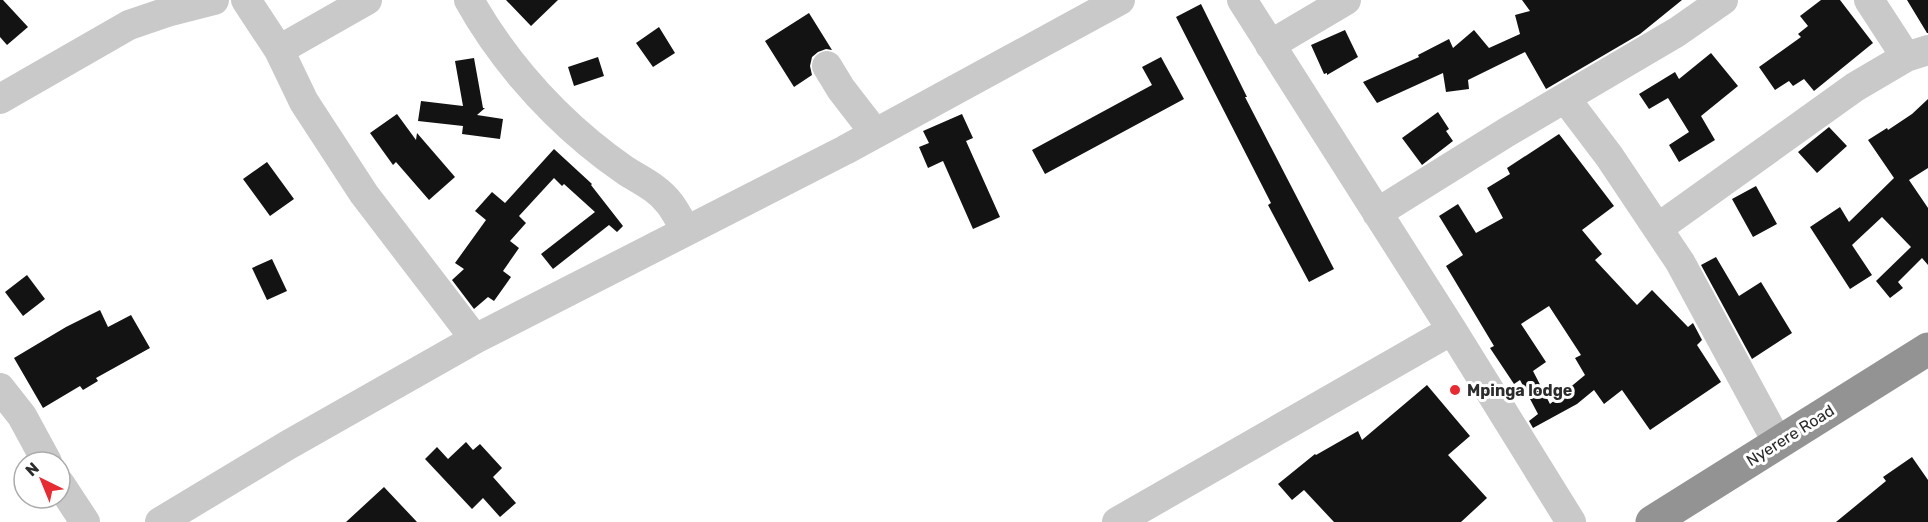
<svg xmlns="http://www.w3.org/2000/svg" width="1928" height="522" font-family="Rubik,sans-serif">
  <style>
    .building { fill: #131313; fill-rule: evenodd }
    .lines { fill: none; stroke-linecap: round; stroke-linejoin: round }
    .minor { stroke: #c9c9c9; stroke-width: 30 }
    .highway { stroke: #939393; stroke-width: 33 }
    .poi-dot { fill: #e62b33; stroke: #fff; stroke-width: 2 }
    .labels { text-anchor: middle; stroke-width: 6; stroke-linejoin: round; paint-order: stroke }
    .poi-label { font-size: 16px; font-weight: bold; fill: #2c2c2c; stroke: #fff; text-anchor: start }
    .street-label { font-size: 16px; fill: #2c2c2c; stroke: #fff }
  </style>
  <rect width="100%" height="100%" fill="#fff"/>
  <!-- building -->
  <path class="building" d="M0,0H3L28,27L7,45L0,37Z
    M506,0H558L531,26Z
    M1522,0H1682L1640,34L1546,89L1525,52L1468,80L1469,89L1446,92L1443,73L1377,103L1363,82L1419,57L1418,55L1449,39L1453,48L1474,30L1489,48L1520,34L1515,15L1530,11Z
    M1821,0H1840L1873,43L1814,91L1804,79L1793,86L1789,81L1775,90L1759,67L1801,37L1798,34L1808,26L1800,16Z
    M1907,0H1928V33H1927Z
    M1201,4L1247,97H1245L1334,269L1309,282L1268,205L1271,203L1176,17Z
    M809,13L832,50L826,49L818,52L812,57L810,66L812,75L794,87L765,41Z
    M659,27L675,53L653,67L636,43Z
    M1345,30L1358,57L1327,75V73L1324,74L1311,45Z
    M1711,53L1738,86L1701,116L1715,140L1679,162L1669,145L1689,132L1668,98L1649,109L1639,94L1675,72L1679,79Z
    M598,57L604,76L574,86L568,67Z
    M1161,57L1184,99L1045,174L1032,150L1152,85L1142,67Z
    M474,58L483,108H485L477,115L503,119L500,139L462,134L463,126L418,121L421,101L463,106L455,61Z
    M1928,99V168L1909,180L1928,208V265L1922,258L1898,282L1903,288L1890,298L1876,281L1911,247L1882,217L1852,245L1872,275L1850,289L1810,227L1840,207L1849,222L1894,178L1868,140L1887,128L1888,130L1912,114Z
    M1438,112L1449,129L1446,131L1453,141L1422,165L1402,138Z
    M397,114L416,140L417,133L455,177L429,200L396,162L393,165L370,133Z
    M962,114L973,138L966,141L1000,217L973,229L943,161L928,168L919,147L929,143L923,131Z
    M1829,127L1847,146L1817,173L1798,152Z
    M1559,134L1614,206L1582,230L1602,254L1595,260L1637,305L1652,290L1688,327L1693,323L1702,340L1697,345L1721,382L1650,430L1622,390L1604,404L1594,390L1577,404L1533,428L1529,421L1538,414L1520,380L1514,384L1490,348L1494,346L1446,266L1463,255L1439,216L1458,204L1476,233L1503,218L1487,188L1510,174L1507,168ZM1549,306L1581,355L1575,358L1585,375L1550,404L1533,371L1546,362L1521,324Z
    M554,149L592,184L591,185L623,226L617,232L609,225L553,269L541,254L595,212L564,184L562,186L554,178L519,216L526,223L510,241L519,248L503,271L511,277L494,301L488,297L474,309L452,280L464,269L455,263L486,220L475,211L492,192L505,203Z
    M267,162L294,199L270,216L243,179Z
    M1756,186L1777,224L1753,237L1732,199Z
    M1716,257L1739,296L1761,282L1792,333L1752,359L1701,265Z
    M272,259L287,291L267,300L252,268Z
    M27,275L45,299L23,316L5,292Z
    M100,310L108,327L131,315L150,348L96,378L98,381L83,390L80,386L43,408L14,358L66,327Z
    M1427,385L1470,436L1448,455L1487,498L1461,522H1334L1304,490L1292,500L1278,484L1315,454L1316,455L1358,431L1362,440Z
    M466,442L473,450L480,444L502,468L493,477L516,503L500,517L483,498L472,509L425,459L437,447L448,459Z
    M1912,457L1928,480V522H1836L1886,481L1883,477Z
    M384,487L417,522H346Z"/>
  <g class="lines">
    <!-- minor -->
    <path class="minor" d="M246,0L279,50L304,102L364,194L475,339
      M469,0C499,54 542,104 589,143C601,153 613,162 626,171C642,181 658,188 670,204C676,212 681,222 686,231
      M1242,0L1452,330L1571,522
      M1869,0L1906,57
      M1270,45L1346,0
      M279,50L367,0
      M827,66L841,89L875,133
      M1565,98L1609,156L1680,262L1778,443
      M0,99L129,25L167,12L214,0
      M1377,213L1507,132L1677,32L1723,0
      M1658,228L1855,87L1906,57L1928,50
      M0,388L22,416L47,462
      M60,484L85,522
      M160,522L288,445L475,339L845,150L1120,0
      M1117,522L1452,330"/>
    <!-- highway -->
    <path class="highway" d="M1652,522L1928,349"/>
  </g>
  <!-- markers -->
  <circle class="poi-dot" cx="1455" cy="390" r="6"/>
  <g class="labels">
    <!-- poi labels -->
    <g class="poi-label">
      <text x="1467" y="396">Mpinga lodge</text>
    </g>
    <!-- street labels -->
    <g class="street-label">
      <text transform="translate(1790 435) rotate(-32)" y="6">Nyerere Road</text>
    </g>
  </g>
  <!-- north arrow -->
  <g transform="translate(42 480) rotate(317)"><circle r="28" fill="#ffffff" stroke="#ababab" stroke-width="1.5"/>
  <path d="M0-4.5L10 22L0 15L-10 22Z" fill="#e62b33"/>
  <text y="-9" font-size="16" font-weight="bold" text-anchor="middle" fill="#2c2c2c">N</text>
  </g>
</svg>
